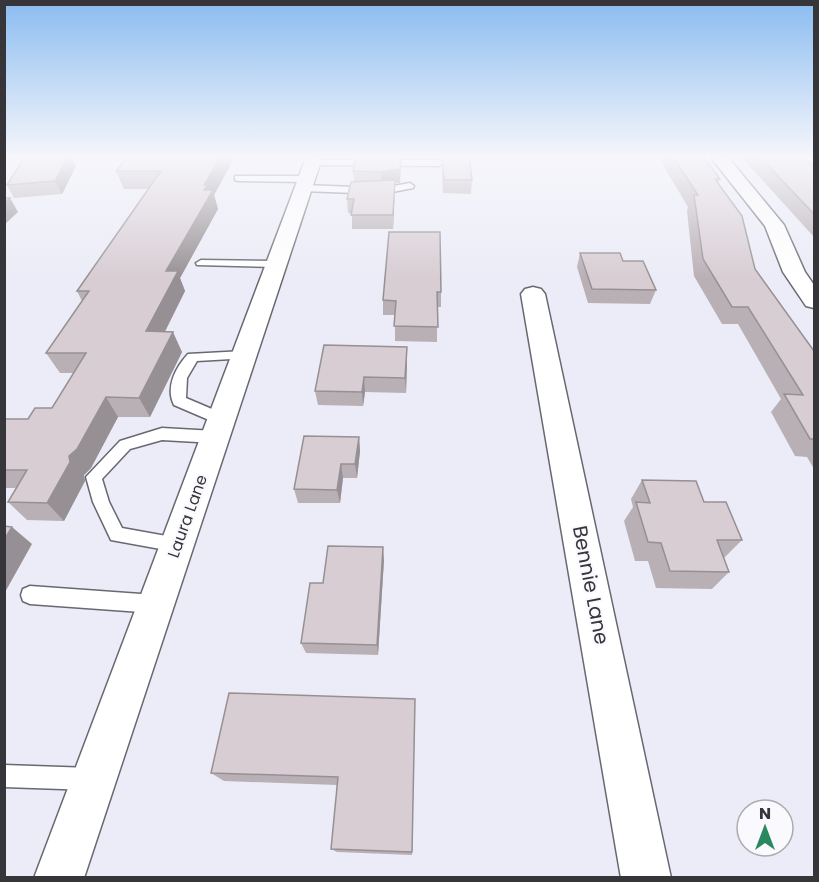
<svg xmlns="http://www.w3.org/2000/svg" width="819" height="882" font-family="Poppins,sans-serif">
  <style>
    .lines { fill: none; stroke-linecap: round; stroke-linejoin: round }
    .service-casing { stroke: #686871; stroke-width: 3 }
    .minor-casing { stroke: #686871; stroke-width: 3 }
    .service { fill: #fff; fill-rule: evenodd }
    .minor { fill: #fff; fill-rule: evenodd }
    .wall { fill: #b9b0b5 }
    .shaded-wall { fill: #969094 }
    .building { fill: #d7cdd3; stroke: #969094; stroke-width: 1.5 }
    .labels { text-anchor: middle; stroke-width: 4.5; stroke-linejoin: round; paint-order: stroke }
    .street-label { font-size: 16px; fill: #36363a; stroke: #fafafe }
    .near-street-label { font-size: 20px; fill: #36363a; stroke: #fafafe }
  </style>
  <rect width="100%" height="100%" fill="#ebecf7"/>
  <g class="lines">
    <!-- service casing -->
    <g class="service-casing">
      <path id="service" d="M310,160H439L443,163L439,166L313,165L309,162Z
        M235,176H306L310,179L306,182L238,181L235,180Z
        M410,183L414,186L413,188L382,194L303,191L298,188L303,185L382,188Z
        M201,260L276,261L281,264L276,267L197,265L196,263Z
        M244,351L250,355L249,358L197,361L187,378L186,398L226,415L228,419L226,423H216L174,405C165,387 176,367 188,354Z
        M162,428L215,431L222,437L215,443L162,440L130,449L102,479L109,502L122,528L183,539L186,544L183,549L177,552L111,540L93,502L86,477L120,441Z
        M30,586L155,595L162,598L164,604L162,610L155,613L30,604L23,601L21,595L23,589Z
        M4,765L91,768L99,771L102,779L99,787L91,790L4,787Z"/>
    </g>
    <!-- minor casing -->
    <g class="minor-casing">
      <path id="minor" d="M307,155H323L84,878H34Z
        M709,155H726L784,225L805,272L814,285V308L806,306L783,272L765,226Z
        M533,287L541,289L545,294L671,878H621L521,294L525,289Z"/>
    </g>
    <!-- service -->
    <use href="#service" class="service"/>
    <!-- minor -->
    <use href="#minor" class="minor"/>
  </g>
  <!-- wall -->
  <path class="wall" d="M129,155H236L214,195L218,209L180,278L185,291L165,332L182,352L150,417H118L91,468L84,475L85,481L64,521L27,520L8,502L16,488H4V419H28L52,408L74,373H60L46,353L82,301L77,291L149,189H124L116,171Z
    M356,155H402L400,183H395L393,229H352V213H348L347,199L354,182L353,171Z
    M441,155H469L472,180L471,194L443,193Z
    M657,155H702L720,179L718,184L755,269L814,351V469L807,457L795,456L771,412L781,399L738,324H722L694,276L687,211L688,207Z
    M747,155H801L814,167V237L744,160Z
    M76,166L62,194L14,198L7,185Z
    M389,232L441,292V307H437V342L395,341V315H383V300Z
    M580,253L623,261L656,290L650,304L588,303L577,267Z
    M407,361L406,393L365,392L363,406L318,405L315,391Z
    M359,437L360,451L357,478H343L340,503H298L294,489Z
    M642,480L742,540L724,558L729,572L712,589L656,588L648,561H635L624,521L633,507L631,499Z
    M384,560L378,655L306,653L301,643L323,583Z
    M415,699L412,855L337,852L331,849L337,785L224,781L211,773Z"/>
  <!-- shaded-wall -->
  <path class="shaded-wall" d="M69,155H71L76,166L62,194L55,181Z
    M222,155H236L214,195L218,209L180,278L185,291L155,351L146,331L166,271L204,185Z
    M401,155L400,183H395L393,229V215L382,186L381,172Z
    M10,198L18,212L4,225V203Z
    M173,332L182,352L150,417L139,398Z
    M407,347V361L406,393L405,378Z
    M364,377L365,392L363,406L362,392Z
    M106,397L118,417L91,468L84,475L85,481L64,521L47,503L69,456Z
    M359,437L360,451L357,478L355,464Z
    M341,464L343,478L340,503L337,490Z
    M12,527L32,544L4,594V540Z
    M383,547L384,560L378,655L377,645Z"/>
  <!-- building -->
  <path class="building" d="M26,155H69L55,181L7,185Z
    M129,155H222L204,185H208L204,190H213L166,271H178L146,331L173,332L139,398L106,397L77,449L69,456L70,462L47,503L8,502L27,470H4V419H28L35,408H52L86,353H46L89,291H77L161,171H116Z
    M356,155H401L400,169L381,172L353,171Z
    M442,155H469L472,180H444Z
    M672,155H702L720,179H715L742,216L755,269L814,351V439H810L784,394L803,395L748,307H732L703,259L694,195H698Z
    M758,155H801L814,167V214Z
    M395,180L393,215H351L354,199H347L351,182Z
    M4,198H10L4,203Z
    M389,232H440L441,292H437L438,327L394,326L396,301L383,300Z
    M580,253H620L623,261H643L656,290L592,289Z
    M324,345L407,347L405,378L364,377L362,392L315,391Z
    M304,436L359,437L355,464H341L337,490L294,489Z
    M642,480L696,481L704,502H726L742,540H717L729,572L670,571L661,543L648,542L636,502L650,503Z
    M4,526L12,527L4,540Z
    M328,546L383,547L377,645L301,643L310,583H323Z
    M229,693L415,699L412,852L331,849L338,777L211,773Z"/>
  <!-- sky -->
  <linearGradient id="sky" x2="0" y2="1"><stop stop-color="#8abcf0"/><stop offset="0.56" stop-color="#f6f6fb"/><stop offset="1" stop-color="#f6f6fb" stop-opacity="0"/></linearGradient>
  <rect width="819" height="279" fill="url(#sky)"/>
  <g class="labels">
    <!-- street labels -->
    <g class="street-label">
      <text transform="translate(187 516) rotate(-70)" y="6">Laura Lane</text>
    </g>
    <!-- near-street labels -->
    <g class="near-street-label">
      <text transform="translate(591 585) rotate(79)" y="7">Bennie Lane</text>
    </g>
  </g>
  <!-- border -->
  <rect width="819" height="882" fill="none" stroke="#36363a" stroke-width="12"/>
  <!-- north arrow -->
  <g transform="translate(765 828)"><circle r="28" fill="#fafafe" stroke="#acacb0" stroke-width="1.5"/>
  <path d="M0-4.5L10 22L0 15L-10 22Z" fill="#2a8860"/>
  <text y="-9" font-size="16" font-weight="bold" text-anchor="middle" fill="#36363a">N</text>
  </g>
</svg>
